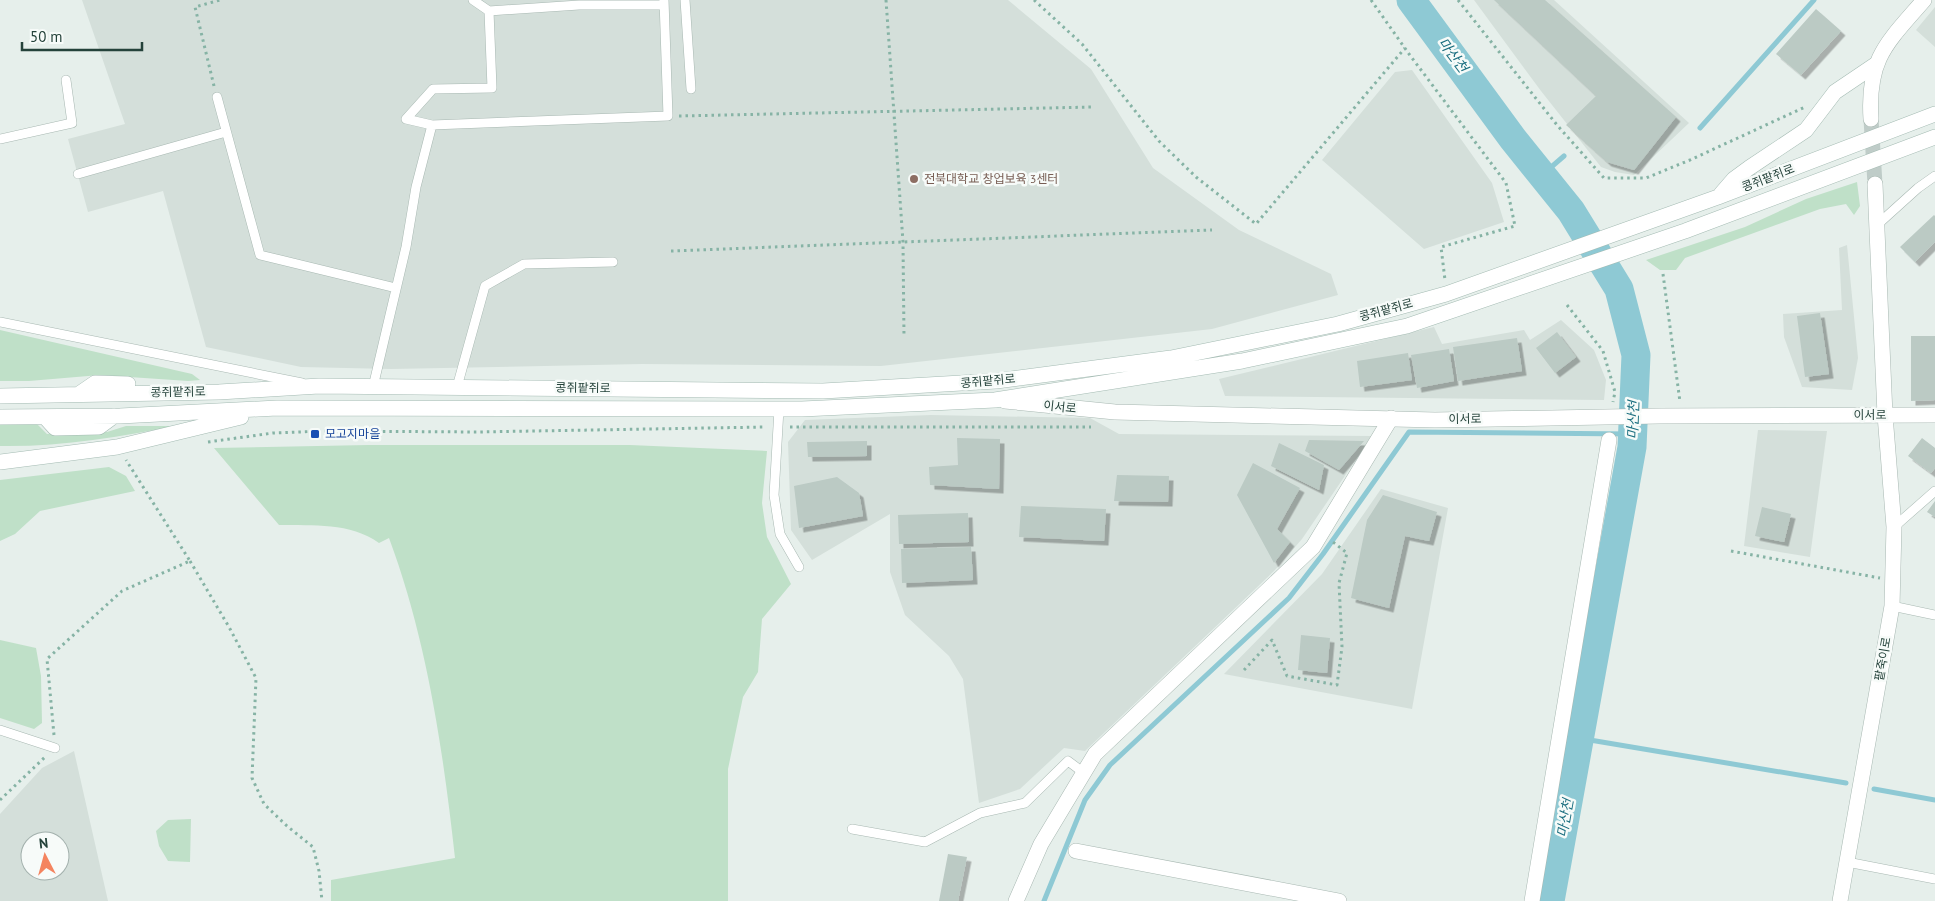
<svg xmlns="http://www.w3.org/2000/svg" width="1935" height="901" font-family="'PT Sans','Noto Sans KR',sans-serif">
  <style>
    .built { fill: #d4dfda; fill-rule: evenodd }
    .green { fill: #bfe0c8 }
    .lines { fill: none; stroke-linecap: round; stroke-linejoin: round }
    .stream { stroke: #8ec9d4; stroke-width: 5 }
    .river { stroke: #8ec9d4; stroke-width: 29 }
    .building { fill: #bbcac4; filter: url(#shadow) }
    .tertiary-tunnel { stroke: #bfccc8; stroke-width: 15; stroke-dasharray: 15 8; stroke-linecap: butt }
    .service-casing { stroke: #a8b8b2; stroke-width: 10 }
    .minor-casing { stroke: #a8b8b2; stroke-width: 16 }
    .tertiary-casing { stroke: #a8b8b2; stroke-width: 16 }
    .secondary-casing { stroke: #a4bbb3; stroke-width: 16 }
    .path { stroke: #86b3a5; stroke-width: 3; stroke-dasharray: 2.5 4; stroke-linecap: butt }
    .service { stroke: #fff; stroke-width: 9 }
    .minor { stroke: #fff; stroke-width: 15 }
    .tertiary { stroke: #fff; stroke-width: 15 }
    .secondary { stroke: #fff; stroke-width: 15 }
    .education-dot { fill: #8d6e63; stroke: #f7fbf9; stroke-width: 2 }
    .transit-dot { fill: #1a4fb4; stroke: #f7fbf9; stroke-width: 2 }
    .labels { text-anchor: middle; stroke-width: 5; stroke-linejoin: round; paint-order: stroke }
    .street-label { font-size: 12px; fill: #24423a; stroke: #f7fbf9 }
    .education-label { font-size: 12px; fill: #785e54; stroke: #f7fbf9; text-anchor: start }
    .transit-label { font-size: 12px; fill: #164399; stroke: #f7fbf9; text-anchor: start }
    .water-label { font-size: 14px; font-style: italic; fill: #1c6f80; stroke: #f7fbf9 }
  </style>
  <defs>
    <filter id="shadow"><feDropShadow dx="4.5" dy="4.5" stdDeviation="0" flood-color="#0004"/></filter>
  </defs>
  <rect width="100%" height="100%" fill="#e6efeb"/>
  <!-- built -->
  <path class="built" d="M82,0H1008L1091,69L1153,168L1239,230L1331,274L1338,295L1212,329L881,366L642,364L391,369L301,367L206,347L163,191L88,212L68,139L125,124Z
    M1474,0H1554L1689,123L1634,175L1615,172L1601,167L1541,91Z
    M1935,7V47L1916,30Z
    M1412,70L1492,183L1504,222L1424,249L1322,160L1395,72Z
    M1847,245L1858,358L1852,390L1802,387L1784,337L1783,314L1842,310L1839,248Z
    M1561,320L1594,350L1606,380L1604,400L1225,396L1219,379L1434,327L1442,344L1524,330L1530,340Z
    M931,415L1090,418L1119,434L1372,436L1302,539L1274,571L1085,751L1064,748L1020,789L979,803L963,679L949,656L905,615L890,572V514L812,560L791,530L788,442L805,420Z
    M1758,430L1827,431L1810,557L1744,546Z
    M1381,489L1448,508L1412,709L1224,674L1322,574Z
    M74,751L108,901H0V814L42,768ZM30,841H60V871H30Z"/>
  <!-- green -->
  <path class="green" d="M1857,182L1860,206L1854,215L1846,204L1820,209L1685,258L1676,270H1660L1646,260L1745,227L1806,199Z
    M0,330L192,374L200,380L188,381L100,375L29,381H0Z
    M36,423L47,434L107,432L126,426H177C118,437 60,447 0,446V424Z
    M368,445H630L767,451L762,503L767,537L791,584L762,619L758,672L743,697L728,769V901H331V880L455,858C443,750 427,640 389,538L379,543C350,522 313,526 279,525L214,448Z
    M109,467L126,476L135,491L40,511L15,534L0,541V480Z
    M0,640L36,648L41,676L42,723L34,729L0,718Z
    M191,819L190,862L168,861L159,846L156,831L168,820Z"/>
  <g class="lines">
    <!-- stream -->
    <path class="stream" d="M1700,128L1814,0
      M1542,175L1564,156
      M1578,738L1846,783
      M1874,789L1935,800
      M1044,901L1085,800L1110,765L1289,598L1323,554L1409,432L1632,434"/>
    <!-- river -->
    <path class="river" d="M1411,0L1513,139L1571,211L1619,289L1636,355L1632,447L1550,901"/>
  </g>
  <!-- building -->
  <path class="building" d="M1494,0H1545L1676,117L1634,170L1607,162L1566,125L1596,96Z
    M1816,9L1841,31L1801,75L1776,54Z
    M1934,215L1935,216V242L1915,262L1900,247Z
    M1820,313L1829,374L1805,377L1797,316Z
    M1557,332L1576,357L1555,373L1536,348Z
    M1911,336H1935V400L1911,401Z
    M1517,338L1522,371L1458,381L1453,347Z
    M1449,349L1454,381L1417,388L1411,355Z
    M1408,353L1412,380L1360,387L1357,361Z
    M957,438L1000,439L999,489L930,485L929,467L958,465Z
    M1922,438L1935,448V468L1931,473L1908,456Z
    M1309,440L1364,441L1339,470L1305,451Z
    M867,441V456L808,457L807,442Z
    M1279,443L1324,465L1319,490L1271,466Z
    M1253,463L1300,488L1277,529L1290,542L1274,563L1237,495Z
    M1117,475L1169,476L1168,502L1114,501Z
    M837,477L859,493L863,516L799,528L794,486Z
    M1383,495L1437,512L1429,541L1405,536L1389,608L1351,598L1367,520Z
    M1935,501V517L1927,512Z
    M1021,506L1106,509L1104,541L1019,537Z
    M1762,507L1791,514L1784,542L1755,536Z
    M968,513L969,542L899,544L898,515Z
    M971,547L973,580L902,583L901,549Z
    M1301,635L1330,638L1327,673L1298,670Z
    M948,854L967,857L958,901H939Z"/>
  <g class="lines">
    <!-- tertiary-tunnel -->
    <path class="tertiary-tunnel" d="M1871,119L1875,184"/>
    <!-- service casing -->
    <g class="service-casing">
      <path id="service" d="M473,0L489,11
        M685,0L691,89
        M217,97L260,255L396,288
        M432,125L406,119L433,89L492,88L489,11L579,5H664
        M0,139L72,123L66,80
        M78,174L226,132
        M1877,225L1918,188L1935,176
        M0,322L302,383
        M373,387L406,247L416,187L432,125L668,116L664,0
        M457,387L485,286L524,264L613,262
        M779,409L774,495L780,534L799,567
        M1894,527L1935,491
        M1892,606L1935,615
        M0,730L55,748
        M852,829L925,842L980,813L1025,803L1068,761L1084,773
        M1847,862L1935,879"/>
    </g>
    <!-- minor casing -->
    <g class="minor-casing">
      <path id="minor" d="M1076,851L1339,901
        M1016,901L1041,844L1095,754L1313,547L1391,418
        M1532,901L1609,440"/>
    </g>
    <!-- tertiary casing -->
    <g class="tertiary-casing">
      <path id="tertiary" d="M1871,119C1867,58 1887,43 1924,0
        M1005,401L1115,412L1435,420L1659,416L1935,415
        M1840,901L1892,606L1894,527L1885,415L1875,184"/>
    </g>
    <!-- secondary casing -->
    <g class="secondary-casing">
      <path id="secondary" d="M1721,194L1734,179L1749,168L1806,130L1835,92L1875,65
        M79,394L95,383L128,384
        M0,396L219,392L319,386L823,391L996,381L1171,358L1338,324L1446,294L1718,197L1935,114
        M0,417L120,416L277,408L802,409L995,400L1242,361L1407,326L1685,231L1935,137
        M45,417L55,428L99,427L114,416
        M0,462L117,447L241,417"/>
    </g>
    <!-- path -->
    <path class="path" d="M886,0L903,242L904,337
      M1034,0L1082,44L1159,141L1196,177L1256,224L1405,48
      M1371,0L1409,54L1506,183L1515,226L1441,247L1445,280
      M1458,0L1557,125L1604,178H1646L1690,160L1805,107
      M214,86L195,7L220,0
      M679,116L1093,107
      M671,251L1212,230
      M1663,274L1680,402
      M1567,305L1603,351L1615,392L1613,402
      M790,427H1091
      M208,442L273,433L323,431L476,432L766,427
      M1731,551L1880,578
      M190,561L229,627L256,678L252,778L264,804L287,826L313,847L319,871L322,901
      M1244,670L1272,640L1287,676L1337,685L1342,647L1339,583L1347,553L1333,542
      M54,735L47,659L122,591L190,561L126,460
      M0,800L45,757"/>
    <!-- service -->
    <use href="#service" class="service"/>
    <!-- minor -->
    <use href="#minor" class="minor"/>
    <!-- tertiary -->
    <use href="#tertiary" class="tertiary"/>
    <!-- secondary -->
    <use href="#secondary" class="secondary"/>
  </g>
  <!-- markers -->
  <circle class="education-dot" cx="914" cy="179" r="5"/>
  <rect class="transit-dot" x="310" y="429" width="10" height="10" rx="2.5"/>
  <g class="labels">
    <!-- street labels -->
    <g class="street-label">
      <text transform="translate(1768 178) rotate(-21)" y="4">콩쥐팥쥐로</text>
      <text transform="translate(1386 310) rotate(-15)" y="4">콩쥐팥쥐로</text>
      <text transform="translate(988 381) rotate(-5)" y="4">콩쥐팥쥐로</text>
      <text transform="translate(583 388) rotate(1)" y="4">콩쥐팥쥐로</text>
      <text transform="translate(178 392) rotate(-1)" y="4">콩쥐팥쥐로</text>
      <text transform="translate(1060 407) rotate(6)" y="4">이서로</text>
      <text x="1870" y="419">이서로</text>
      <text transform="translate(1465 419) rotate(-1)" y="4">이서로</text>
      <text transform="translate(1883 659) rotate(-80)" y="4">팥죽이로</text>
    </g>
    <!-- education labels -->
    <g class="education-label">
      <text x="924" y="183">전북대학교 창업보육 3센터</text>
    </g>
    <!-- transit labels -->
    <g class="transit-label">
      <text x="325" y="438">모고지마을</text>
    </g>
    <!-- water labels -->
    <g class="water-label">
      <text transform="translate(1453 55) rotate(53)" y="5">마산천</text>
      <text transform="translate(1633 420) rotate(-88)" y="5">마산천</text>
      <text transform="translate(1565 818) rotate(-80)" y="5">마산천</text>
    </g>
  </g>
  <!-- north arrow -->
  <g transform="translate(45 856) rotate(354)"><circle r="24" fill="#f7fbf9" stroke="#a3b1ad"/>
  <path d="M0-4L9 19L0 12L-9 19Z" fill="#f4845f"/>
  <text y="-8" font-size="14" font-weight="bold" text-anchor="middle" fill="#24423a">N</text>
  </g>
  <!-- scale -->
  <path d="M22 42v8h120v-8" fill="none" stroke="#24423a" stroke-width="2.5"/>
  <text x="30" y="42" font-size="15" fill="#24423a" stroke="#f7fbf9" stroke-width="4" paint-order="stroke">50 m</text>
</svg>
